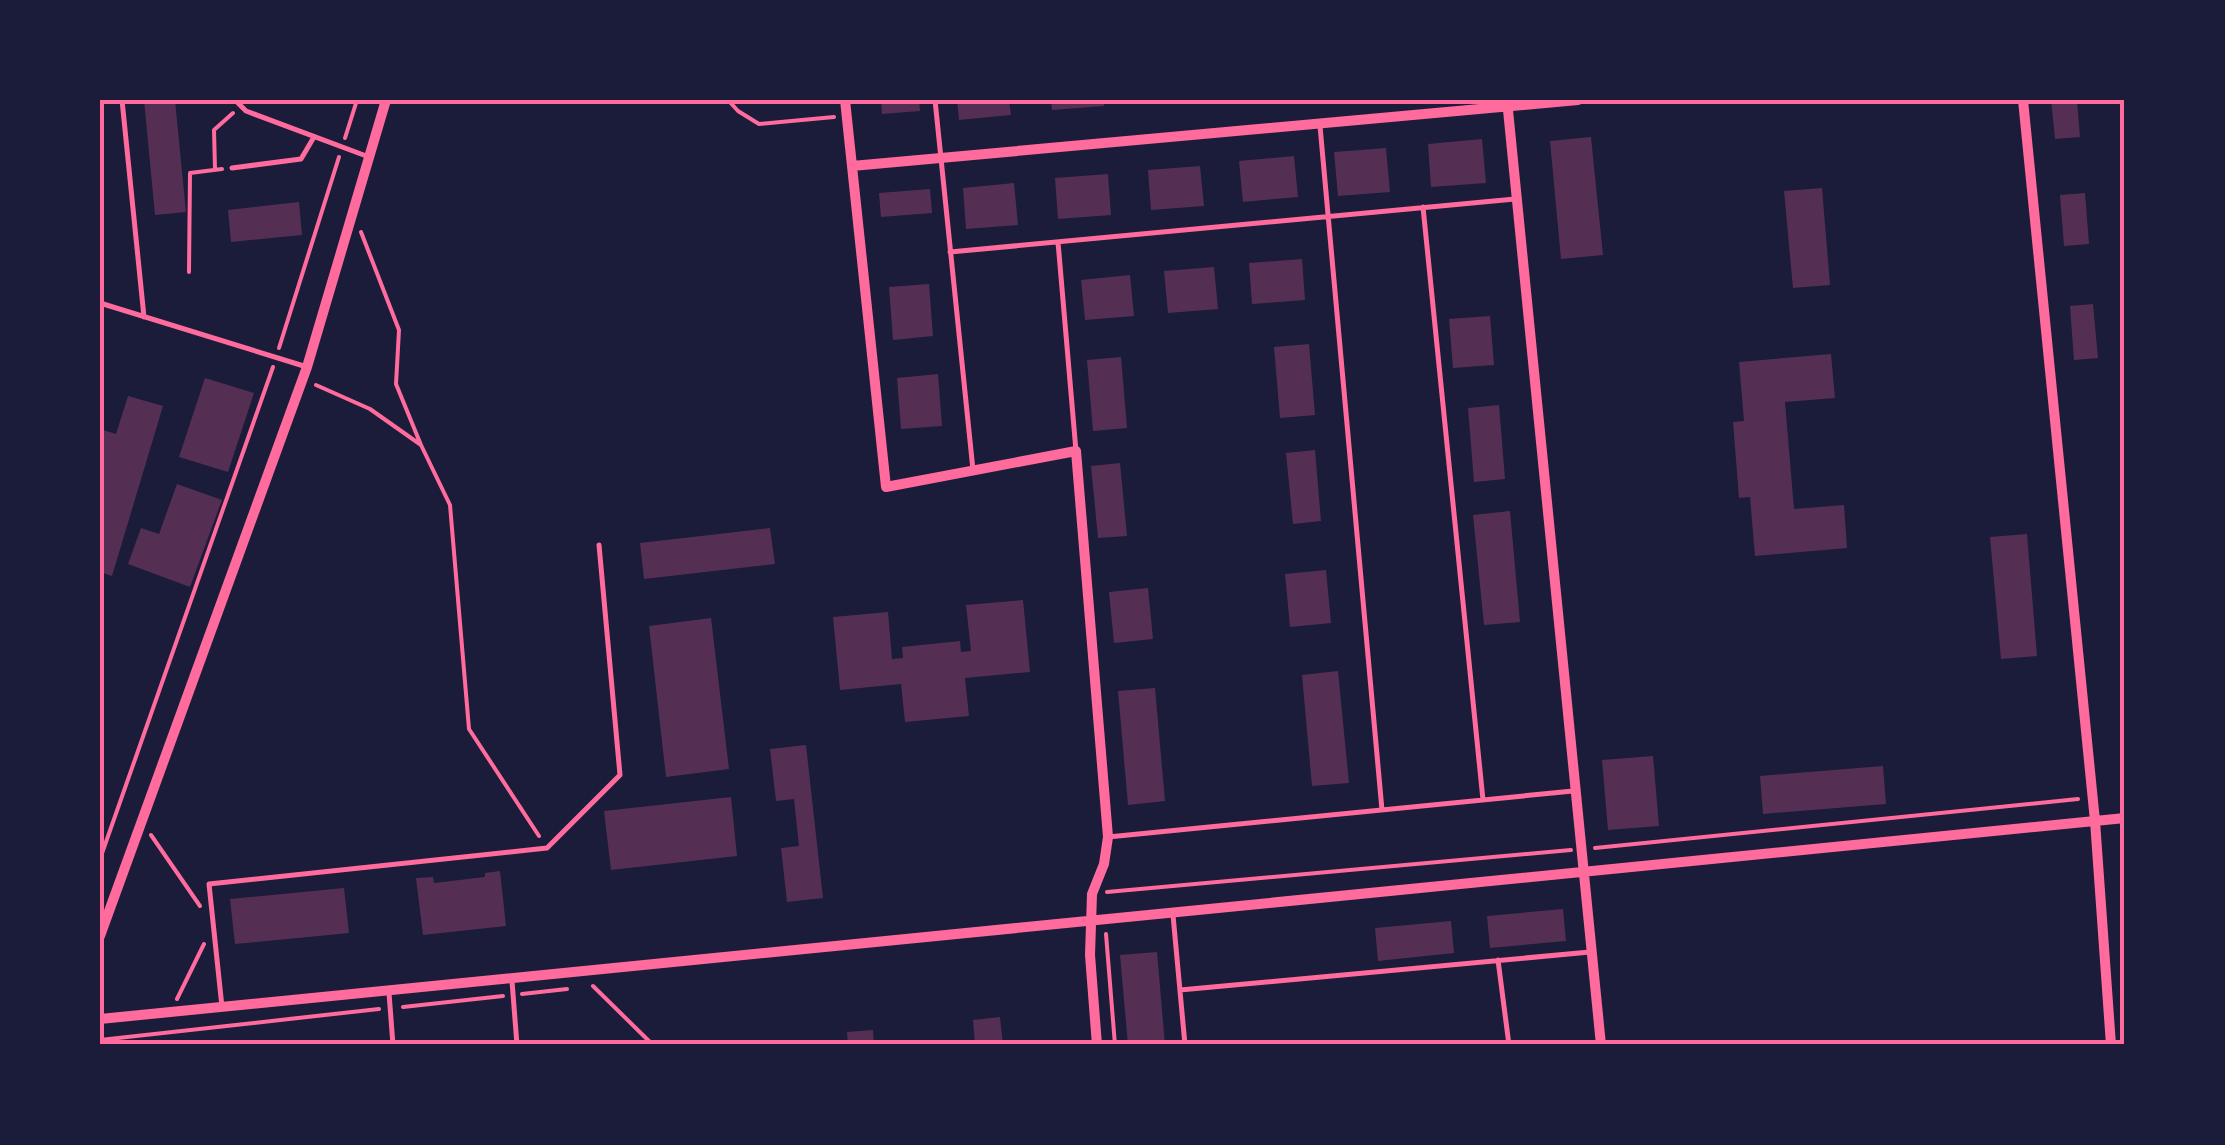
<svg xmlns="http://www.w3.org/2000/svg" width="2225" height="1145" font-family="Commissioner,sans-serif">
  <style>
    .building { fill: #542f53 }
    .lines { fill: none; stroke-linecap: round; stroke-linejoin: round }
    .path { stroke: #ff6b9d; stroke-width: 4 }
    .service { stroke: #ff6b9d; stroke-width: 5 }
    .minor { stroke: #ff6b9d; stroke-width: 10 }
    .neatline { fill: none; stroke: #ff6b9d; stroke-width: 4 }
  </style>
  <rect width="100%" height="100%" fill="#1b1b3a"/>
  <!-- building -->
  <path class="building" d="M144,100H175L186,212L155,215Z
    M881,100H919L920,111L882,114Z
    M957,100H1009L1011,115L959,120Z
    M1051,100H1104V106L1052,110Z
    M2051,100H2077L2080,137L2055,139Z
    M1591,137L1603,255L1561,259L1550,141Z
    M1482,139L1486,183L1431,187L1428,144Z
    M1386,148L1390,192L1338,196L1334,152Z
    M1294,156L1298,197L1243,202L1239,161Z
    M1200,166L1204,206L1151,210L1148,170Z
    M1108,174L1111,215L1058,219L1055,178Z
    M1014,183L1018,225L966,229L963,188Z
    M1822,188L1830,285L1793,288L1784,191Z
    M930,189L932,213L881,217L879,193Z
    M2085,193L2089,244L2064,246L2060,195Z
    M299,202L302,235L231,242L228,210Z
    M1302,259L1305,300L1252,304L1249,263Z
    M1214,267L1218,309L1168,313L1164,271Z
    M1130,275L1134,316L1085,320L1081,280Z
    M929,284L933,336L893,340L889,287Z
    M2093,304L2098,358L2074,360L2070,306Z
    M1490,316L1494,365L1453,368L1449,319Z
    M1309,344L1315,415L1280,418L1274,347Z
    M1831,354L1835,398L1785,402L1794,509L1844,505L1847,548L1755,556L1750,497L1739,498L1733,422L1744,421L1739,362Z
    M1121,357L1127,428L1093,431L1087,360Z
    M938,374L942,426L901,429L897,378Z
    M205,378L254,393L228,472L179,457Z
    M128,396L163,406L112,576L100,572V429L116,434Z
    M1499,405L1505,479L1474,482L1468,408Z
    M1315,450L1321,521L1293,524L1286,453Z
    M1120,463L1127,536L1098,538L1091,466Z
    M177,484L222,500L190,587L128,564L141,528L159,534Z
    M1510,511L1520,622L1484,625L1473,515Z
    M770,528L775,564L644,579L640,543Z
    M2027,534L2037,656L2001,659L1990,537Z
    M1326,570L1331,623L1290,627L1285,574Z
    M1148,588L1153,639L1114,643L1109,592Z
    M1023,600L1030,672L965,678L969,716L905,722L901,684L840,690L833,617L888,612L892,659L903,658L902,647L960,641L961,652L971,651L966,605Z
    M711,618L729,769L666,777L649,626Z
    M1338,671L1349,783L1312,786L1302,675Z
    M1155,688L1165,801L1128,805L1118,691Z
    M806,745L823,898L787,902L781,848L799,846L794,799L776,801L770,749Z
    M1653,756L1659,826L1608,830L1602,760Z
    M1883,766L1886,804L1763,814L1760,776Z
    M731,797L737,856L611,870L604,811Z
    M500,871L506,926L423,935L416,878L433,877L434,883L485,877V873Z
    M344,888L349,933L235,944L230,899Z
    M1563,909L1566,941L1490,948L1487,916Z
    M1451,921L1454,953L1378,961L1375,928Z
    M1157,952L1165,1045H1128L1120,955Z
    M1000,1017L1003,1045H975L973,1020Z
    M873,1030L874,1045H848L847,1032Z"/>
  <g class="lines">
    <!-- path -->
    <path class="path" d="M728,100L738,111L759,124L834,117
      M345,138L357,100
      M215,169L214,130L233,113
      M361,232L399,330L396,384L421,445
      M189,272L190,173L222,169
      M279,348L339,157
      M316,385L370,409L421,445L450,505L469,729L539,836
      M151,835L200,906
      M1595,848L2078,799
      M100,859L273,367
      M1107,892L1571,850
      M1106,934L1115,1045
      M593,986L653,1045
      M522,994L567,989
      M177,999L204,944
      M403,1007L503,996
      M100,1040L379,1009"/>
    <!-- service -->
    <path class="service" d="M122,100L144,317
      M235,100L246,111L369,157
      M935,100L973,470
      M1320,126L1382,810
      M232,168L301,159L314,137
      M1423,207L1483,800
      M1058,242L1076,451
      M950,252L1515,199
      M100,303L307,367
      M1108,837L1573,791
      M1173,915L1185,1045
      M1498,960L1509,1045
      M512,981L517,1045
      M1180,990L1590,952
      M389,993L393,1045
      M222,1007L209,884L547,848L620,775L599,545"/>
    <!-- minor -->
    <path class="minor" d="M845,100L886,487L1076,451L1108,837L1104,864L1092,894L1090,955L1097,1045
      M1507,100L1601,1045
      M2023,100L2095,821L2111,1045
      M852,166L1578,100
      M100,936L307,367L386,100
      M100,1019L2125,818"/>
  </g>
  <!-- border -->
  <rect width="2225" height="1145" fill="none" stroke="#1b1b3a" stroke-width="205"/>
  <rect x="102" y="102" width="2020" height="940" class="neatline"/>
</svg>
